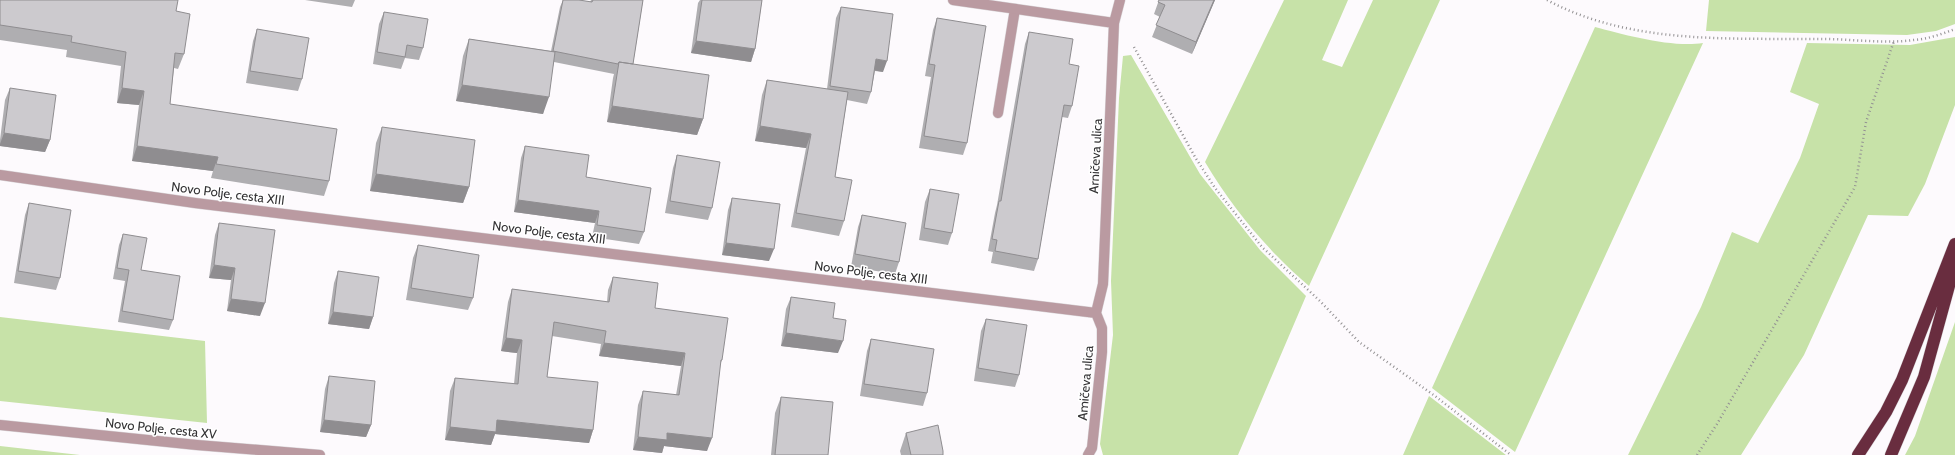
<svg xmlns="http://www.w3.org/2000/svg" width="1955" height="455" font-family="Cabin,sans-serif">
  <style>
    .green { fill: #c7e2a8 }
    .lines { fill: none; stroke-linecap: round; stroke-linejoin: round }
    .service-casing { stroke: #d9d6d9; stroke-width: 11 }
    .minor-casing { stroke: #d9d6d9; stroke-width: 11 }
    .motorway-casing { stroke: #d9d6d9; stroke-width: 13 }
    .path { stroke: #939193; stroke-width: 2.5; stroke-dasharray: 1 3; stroke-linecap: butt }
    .service { stroke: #ba9aa1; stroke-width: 10 }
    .minor { stroke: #ba9aa1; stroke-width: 10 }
    .motorway { stroke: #692d3f; stroke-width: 12 }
    .wall { fill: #afaeb1 }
    .shaded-wall { fill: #8f8d90 }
    .building { fill: #cccace; stroke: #8f8d90 }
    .labels { text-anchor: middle; stroke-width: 3; stroke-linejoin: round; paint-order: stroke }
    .street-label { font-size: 13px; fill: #343335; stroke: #fff }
  </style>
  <rect width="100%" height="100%" fill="#fdfafd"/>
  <!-- green -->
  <path class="green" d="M1284,0H1348L1322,60L1342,67L1373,0H1440L1309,286C1268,251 1233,209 1205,162Z
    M1709,0H1955V24L1936,31L1907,35L1706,31Z
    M1595,27C1625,35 1673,48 1703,43L1515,452L1432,388Z
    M1955,37V105L1925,184L1908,216L1868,215L1804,355L1741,455H1628L1701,307L1732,232L1758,243L1800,158L1819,104L1790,92L1807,43L1910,45Z
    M1131,55L1200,174L1260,250L1306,296L1238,455H1103L1100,444L1113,335L1111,281L1119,98L1123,56Z
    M0,317L205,341L207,423L0,401Z
    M1955,322V455H1905L1915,436Z
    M1429,396L1506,455H1403Z
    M0,446L80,455H0Z"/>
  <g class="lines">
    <!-- service casing -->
    <g class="service-casing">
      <path id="service" d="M998,113L1015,9"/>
    </g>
    <!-- minor casing -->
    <g class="minor-casing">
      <path id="minor" d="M953,0L1114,23
        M0,175L195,203L1096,313
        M1096,313L1103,284L1114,23L1120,0
        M0,425L197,445L320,455
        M1088,455L1092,448L1102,352V328L1096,313"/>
    </g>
    <!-- motorway casing -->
    <g class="motorway-casing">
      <path id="motorway" d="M1858,455L1886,412L1902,380L1955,244
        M1891,455L1924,377L1955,264"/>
    </g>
    <!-- path -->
    <path class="path" d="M1547,0C1631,45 1730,38 1823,39C1853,39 1884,44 1914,40C1928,39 1942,34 1955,29
      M1134,47L1195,157L1215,188L1262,247L1320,301L1359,342L1435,396L1511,455
      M1697,455L1717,424L1855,187L1866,122L1894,41"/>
    <!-- service -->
    <use href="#service" class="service"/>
    <!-- minor -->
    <use href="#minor" class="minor"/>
    <!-- motorway -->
    <use href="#motorway" class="motorway"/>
  </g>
  <!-- wall -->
  <path class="wall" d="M0,0L176,11L184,54L178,69L174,68L170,104L329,181L324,196L211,178L213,171L132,161L139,105L117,103L121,66L66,57L67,50L0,40Z
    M305,0H355L352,7Z
    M563,0H579L590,2L591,0H643L633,64L703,119L697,135L607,122L613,78L614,74L554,62L543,114L456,101L463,56L469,39L551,51L560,7Z
    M700,0H762L755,49L751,62L691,53L698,3Z
    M1159,0H1215L1192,54L1152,37L1160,17L1154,14Z
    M841,7L883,72L875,71L871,92L867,104L847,100L835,177L844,221L839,236L791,227L806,148L755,141L762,95L767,80L827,89L836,18Z
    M384,12L423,48L419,60L405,58L401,69L373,64L379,24Z
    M937,18L967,143L963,155L919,148L931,77L925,76L933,30Z
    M257,29L302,79L298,91L246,83L253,41Z
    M1029,32L1069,64L1072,106L1068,118L1062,117L1038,259L1034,271L991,263L993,252L988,251L995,213L997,205L1025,44Z
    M10,88L50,140L45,152L0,146V140L5,100Z
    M382,127L469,187L463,203L370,191L376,143Z
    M525,146L586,177L644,232L639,244L592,237L595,223L514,212L521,158Z
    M677,155L712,208L708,220L665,213L673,168Z
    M930,189L952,233L948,245L919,240L925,202Z
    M732,198L769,261L722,255L728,210Z
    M29,203L60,278L56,290L14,283L25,215Z
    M862,215L899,262L895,274L851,267L858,227Z
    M219,223L260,316L227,311L231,280L209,278L215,235Z
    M123,234L141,270L173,320L169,330L118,322L125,281L113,279L119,245Z
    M418,245L473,298L468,310L406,300L413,258Z
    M338,271L373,317L369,329L328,324L334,283Z
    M613,277L655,308L722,360L720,365L707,451L664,446L662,453L633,450L638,405L643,391L676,395L681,366L599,356L601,344L552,336L547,377L593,430L589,443L495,434L491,445L445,440L450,391L455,378L514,384L517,353L501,351L508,302L512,289L607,302L608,290Z
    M791,297L833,318L838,353L781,346L786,309Z
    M986,319L1019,375L1015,387L974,381L981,331Z
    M871,339L927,393L923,406L860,396L867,351Z
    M329,376L371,425L366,437L320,432L325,389Z
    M781,397L828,455H771L775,413Z
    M906,433L943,455H901L900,451Z"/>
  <!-- shaded-wall -->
  <path class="shaded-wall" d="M1214,0H1215L1192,54L1196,42Z
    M696,41L755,49L751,62L691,53Z
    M876,59L887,61L883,72L872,70Z
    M462,85L549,97L543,114L456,101Z
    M122,88L144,91L139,105L117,103Z
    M612,106L703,119L697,135L607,122Z
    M760,126L811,134L806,148L755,141Z
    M4,133L50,140L45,152L0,146V144Z
    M137,146L218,157L213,171L132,161Z
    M376,174L469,187L463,203L370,191Z
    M518,200L599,211L595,223L514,212Z
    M726,243L774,249L769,261L722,255Z
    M214,265L235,268L231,280L209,278Z
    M231,299L265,303L260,316L227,311Z
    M333,312L373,317L369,329L328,324Z
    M786,333L843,341L838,353L781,346Z
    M506,338L522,340L517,353L501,351Z
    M604,343L685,353L681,366L599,356Z
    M324,420L371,425L366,437L320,432Z
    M497,420L593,430L589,443L495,434L491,445L445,440L450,427Z
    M667,433L712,438L707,451L664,446L662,453L633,450L638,437Z"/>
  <!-- building -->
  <path class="building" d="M0,0H178L176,11L190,14L184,54L175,53L170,104L337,129L329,181L216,164L218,157L137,146L144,91L122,88L126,52L71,42L72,36L0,25Z
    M563,0H579L592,2L593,0H643L633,64L619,62L618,64L553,51Z
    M702,0H762L755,49L696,41Z
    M1159,0H1214L1196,42L1156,25L1165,5L1158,2Z
    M841,7L893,14L887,61L876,59L871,92L830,86Z
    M384,12L428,19L423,48L407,45L405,57L377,52Z
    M937,18L986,26L967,143L924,136L935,65L929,64Z
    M257,29L309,38L302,79L250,71Z
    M1029,32L1073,39L1069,64L1079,66L1072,106L1064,105L1038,259L995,251L997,240L992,239L999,201H1001Z
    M469,39L555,52L549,97L462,85Z
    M619,62L709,75L703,119L612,106Z
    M767,80L848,92L835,177L852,180L844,221L796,213L811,134L760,126Z
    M10,88L56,95L50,140L4,133Z
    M382,127L475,140L469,187L376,174Z
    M525,146L589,155L586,177L651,188L644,232L597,225L599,211L518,200Z
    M677,155L720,162L712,208L670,201Z
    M930,189L959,194L952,233L924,228Z
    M732,198L780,204L774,249L726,243Z
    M29,203L71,210L60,278L18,271Z
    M862,215L906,223L899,262L855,254Z
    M219,223L275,230L265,303L231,299L235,268L214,265Z
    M123,234L147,238L141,270L180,276L173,320L122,311L129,270L117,268Z
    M418,245L479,255L473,298L411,288Z
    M338,271L379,277L373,317L333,312Z
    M613,277L658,283L655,308L728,318L722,360H721L712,438L667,433V440L638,437L643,391L679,395L685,353L604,343L606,331L554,322L547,377L598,382L593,430L497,420L496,432L450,427L455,378L518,384L522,340L506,338L512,289L609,302Z
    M791,297L835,303L833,318L846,320L843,341L786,333Z
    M986,319L1027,325L1019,375L978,368Z
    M871,339L934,349L927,393L864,384Z
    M329,376L375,381L371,425L324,420Z
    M781,397L833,402L828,455H775Z
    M938,425L943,451V455H911L906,433Z"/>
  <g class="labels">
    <!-- street labels -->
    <g class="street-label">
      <text transform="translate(1095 156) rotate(-87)" y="5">Arničeva ulica</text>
      <text transform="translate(228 193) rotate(7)" y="5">Novo Polje, cesta XIII</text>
      <text transform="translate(549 232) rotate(7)" y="5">Novo Polje, cesta XIII</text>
      <text transform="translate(871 272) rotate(7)" y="5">Novo Polje, cesta XIII</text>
      <text transform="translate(1085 383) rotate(-85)" y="5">Amičeva ulica</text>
      <text transform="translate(161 428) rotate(6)" y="5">Novo Polje, cesta XV</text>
    </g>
  </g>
</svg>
